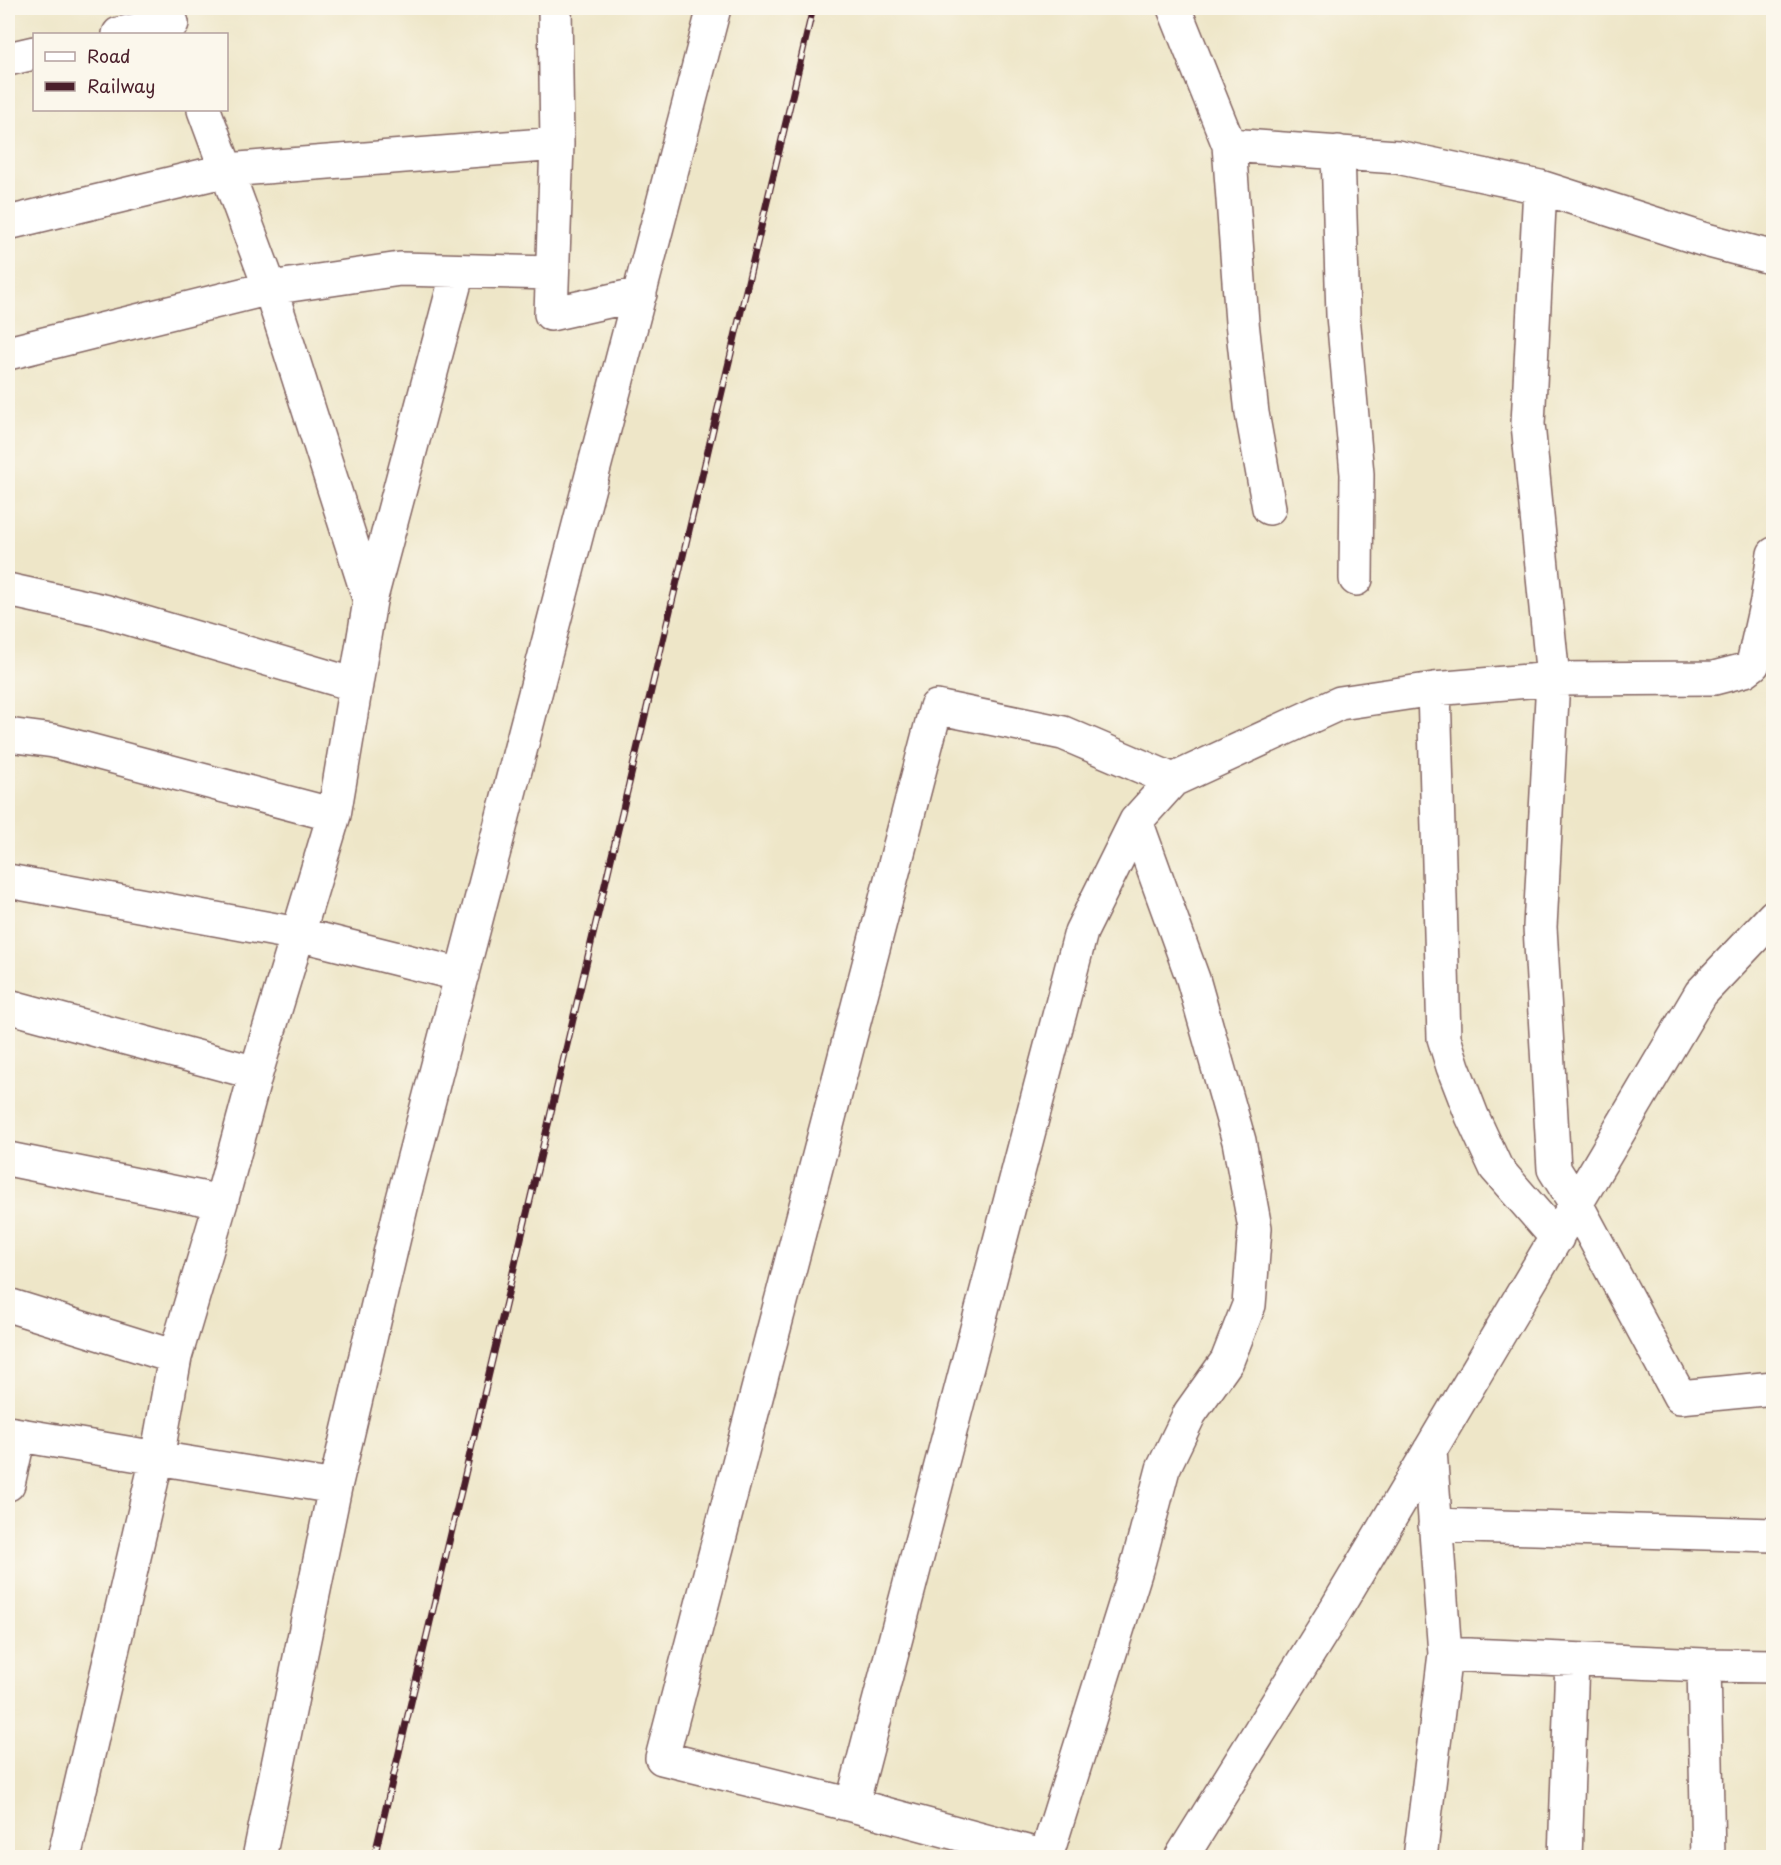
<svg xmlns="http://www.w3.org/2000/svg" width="1781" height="1865" font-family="'Playpen Sans',sans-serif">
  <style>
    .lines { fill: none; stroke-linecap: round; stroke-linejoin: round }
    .street-casing { stroke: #836562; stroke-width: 36 }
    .street { stroke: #fff; stroke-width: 33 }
    .rail-casing { stroke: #4a1f2b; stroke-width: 7 }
    .rail { stroke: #fbf7ec; stroke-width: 4.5; stroke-dasharray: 14; stroke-linecap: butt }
  </style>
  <rect width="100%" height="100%" fill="#fbf7ec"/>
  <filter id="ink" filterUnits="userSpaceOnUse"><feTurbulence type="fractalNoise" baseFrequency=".0167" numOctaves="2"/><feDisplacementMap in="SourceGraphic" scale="12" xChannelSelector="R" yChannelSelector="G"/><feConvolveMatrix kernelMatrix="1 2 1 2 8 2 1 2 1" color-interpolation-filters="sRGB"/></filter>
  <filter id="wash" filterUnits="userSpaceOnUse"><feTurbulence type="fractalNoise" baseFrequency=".008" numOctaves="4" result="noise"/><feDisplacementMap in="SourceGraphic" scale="24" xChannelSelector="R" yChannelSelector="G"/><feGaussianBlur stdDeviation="1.35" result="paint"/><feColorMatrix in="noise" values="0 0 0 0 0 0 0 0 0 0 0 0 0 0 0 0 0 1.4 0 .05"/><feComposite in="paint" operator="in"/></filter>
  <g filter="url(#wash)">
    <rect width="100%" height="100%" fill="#eee6c8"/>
  </g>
  <g filter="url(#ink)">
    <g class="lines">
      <!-- street casing -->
      <g class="street-casing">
        <path id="street" d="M555,8L557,144L551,314L640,294
          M1174,8L1229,145L1242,322L1252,413L1269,508
          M119,34L172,23
          M8,59L34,53
          M1229,145L1397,157L1540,187L1702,239L1774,258
          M1338,152L1343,315L1357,474L1356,579
          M1540,187L1528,424L1553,679L1540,927L1554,1169L1576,1204L1680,1397L1774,1388
          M8,223L227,170L557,144
          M8,353L270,288L400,269L552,273
          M8,590L104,611L356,685
          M370,601L458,271
          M1434,689L1444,1038L1453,1067L1472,1116L1496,1168L1557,1238
          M8,735L54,741L334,815
          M8,881L298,934L462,975
          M8,1006L256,1073
          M8,1159L221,1202L256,1073L334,815L370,601L270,288L204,110
          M8,1305L175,1357L157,1458L335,1487
          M175,1357L221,1202
          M8,1433L157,1458L64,1858
          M8,1484L19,1436
          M1435,1525L1774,1535
          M1445,1654L1704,1665L1774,1666
          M1704,1665L1708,1858
          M852,1805L1081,932L1136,821L1173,780L1340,703L1434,689L1553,679L1714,678L1745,670L1753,664L1767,601L1774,554
          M1046,1857L1139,1560L1163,1469L1190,1413L1227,1361L1249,1305L1255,1228L1239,1141L1193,979L1136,821
          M259,1858L335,1487L402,1203L714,8
          M1049,1858L852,1805L662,1758L936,707L1063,733L1173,780
          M1181,1858L1336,1609L1701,993L1774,916
          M1420,1858L1445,1654L1430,1450
          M1565,1858L1572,1660"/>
      </g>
      <!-- street -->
      <use href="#street" class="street"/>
      <!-- rail casing -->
      <g class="rail-casing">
        <path id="rail" d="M374,1858L813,8"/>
      </g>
      <!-- rail -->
      <use href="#rail" class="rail"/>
    </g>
  </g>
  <!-- margin -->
  <rect width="1781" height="1865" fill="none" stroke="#fbf7ec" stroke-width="30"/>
  <!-- legend -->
  <rect x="33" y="33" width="195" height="78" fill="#fbf7ec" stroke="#b4a19f" stroke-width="1.5"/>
  <rect x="45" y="52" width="30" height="9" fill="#ffffff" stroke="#b4a19f" stroke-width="1.5"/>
  <text x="87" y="63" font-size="18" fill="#4a1f2b">Road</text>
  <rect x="45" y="82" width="30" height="9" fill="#4a1f2b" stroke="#b4a19f" stroke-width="1.5"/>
  <text x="87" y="93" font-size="18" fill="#4a1f2b">Railway</text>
</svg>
